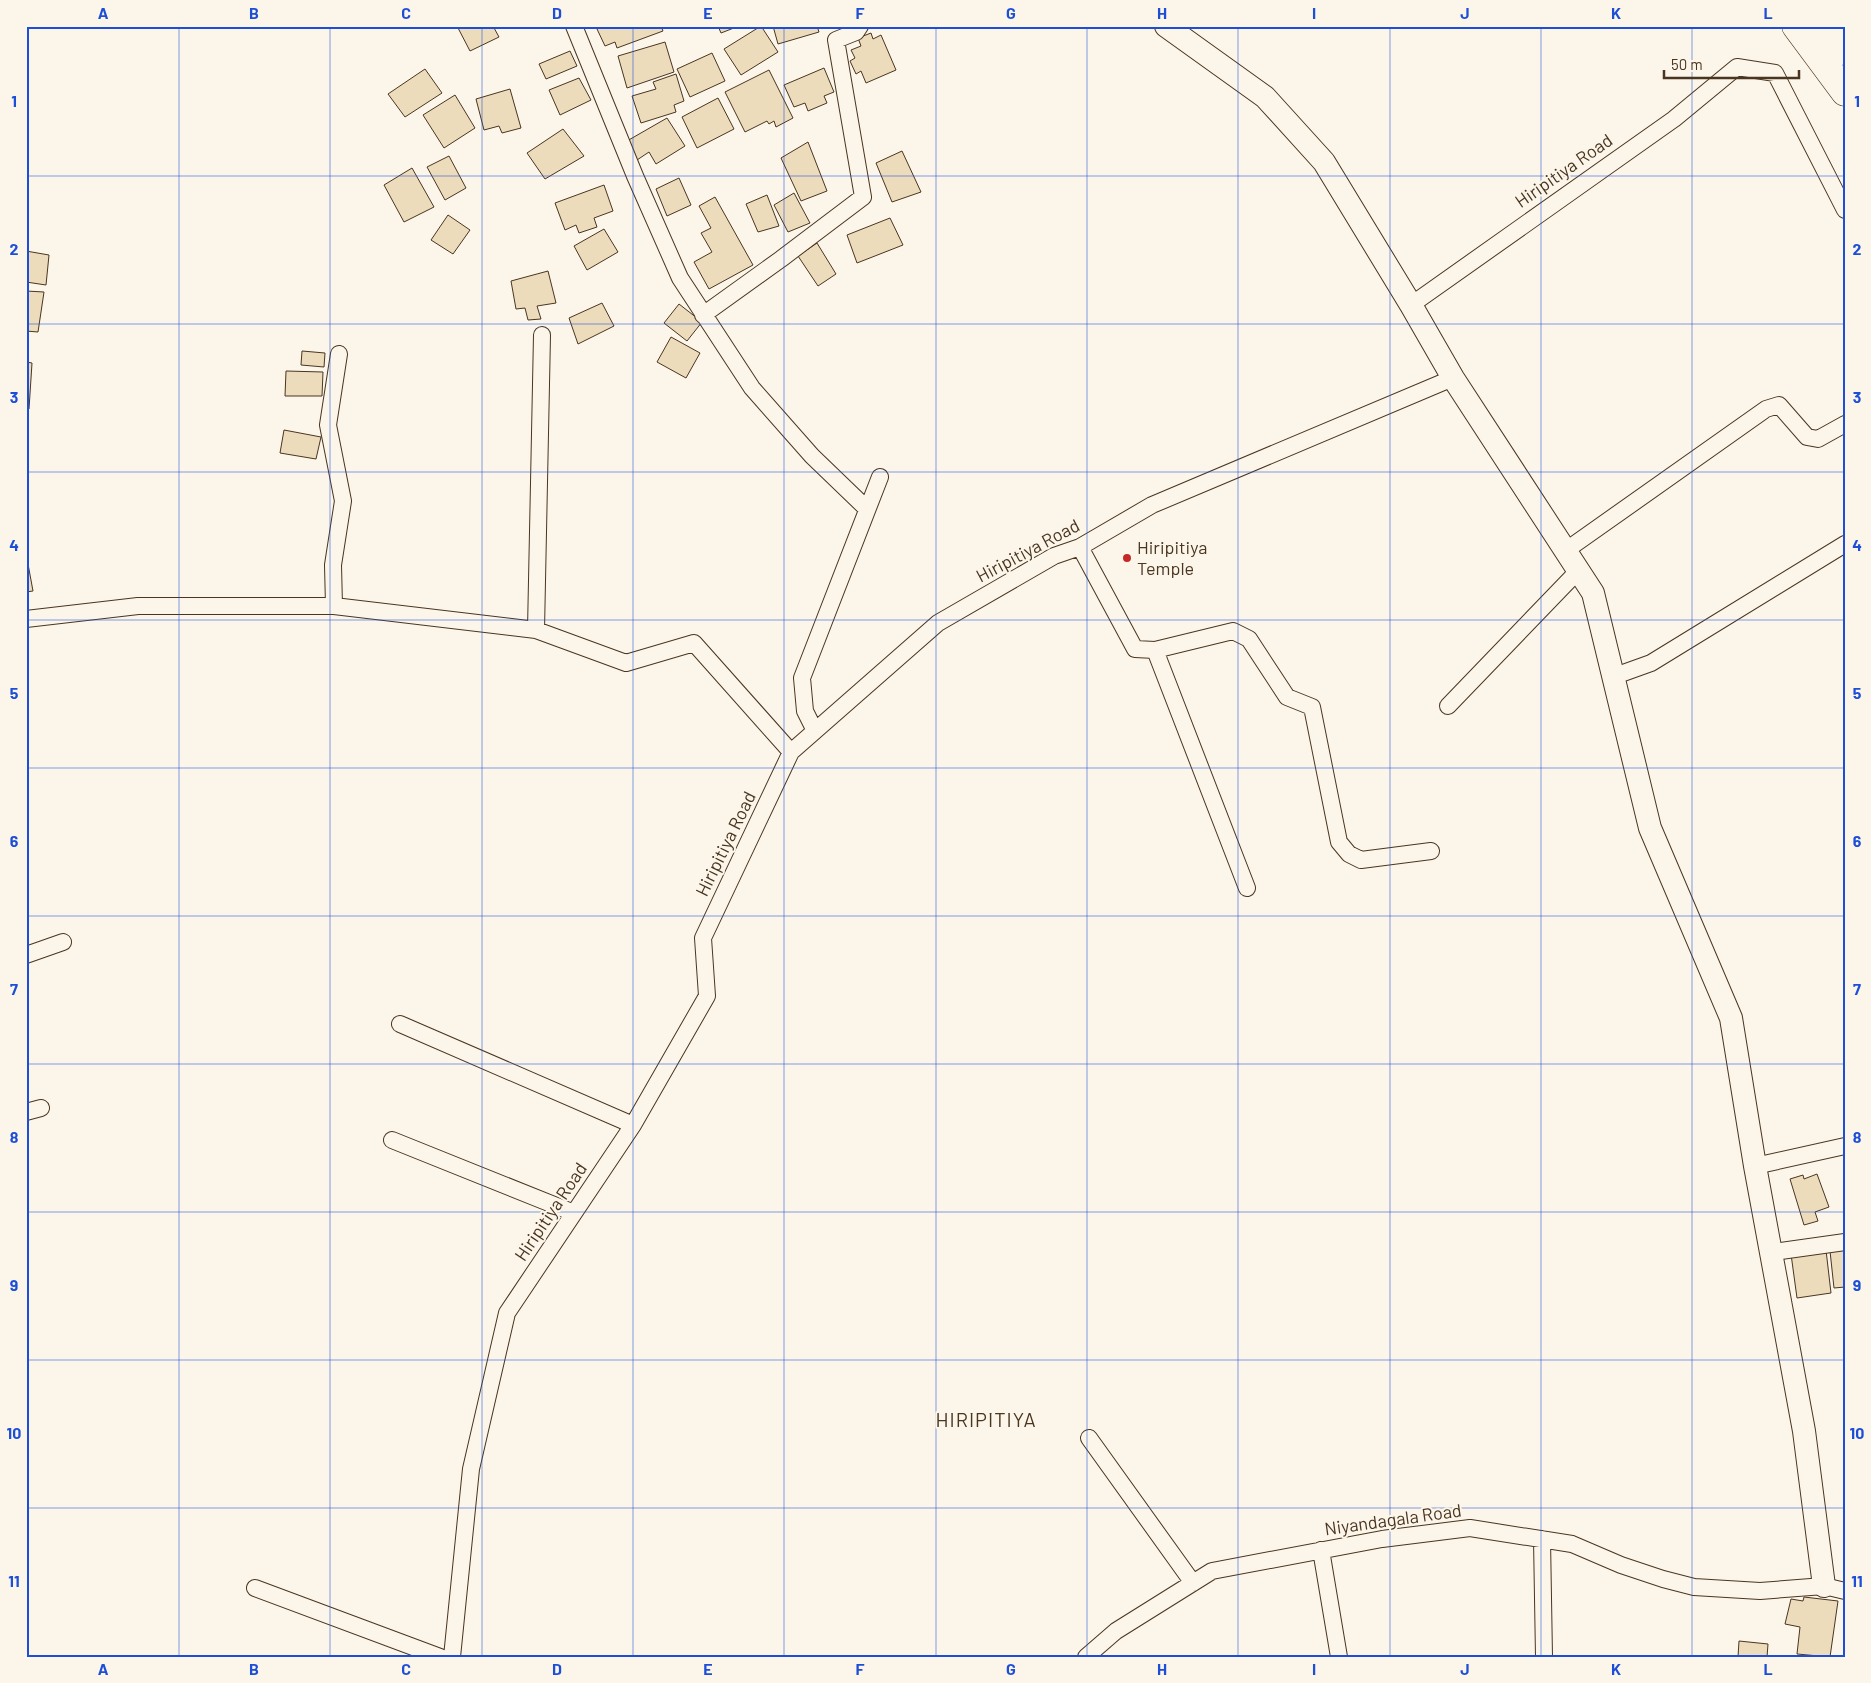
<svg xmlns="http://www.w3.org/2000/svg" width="1871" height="1683" font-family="Barlow,sans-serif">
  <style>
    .building { fill: #ecdcbc; stroke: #4a3520 }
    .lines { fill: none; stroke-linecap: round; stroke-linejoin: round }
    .street-casing { stroke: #4a3520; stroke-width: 18 }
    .secondary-casing { stroke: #4a3520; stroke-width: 24 }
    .highway-casing { stroke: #4a3520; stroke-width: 29 }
    .street { stroke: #fbf6e9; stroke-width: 16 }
    .secondary { stroke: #fbf6e9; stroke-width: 22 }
    .highway { stroke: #fbf6e9; stroke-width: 28 }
    .grid { fill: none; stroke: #1d4ed8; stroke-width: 1; stroke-opacity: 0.55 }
    .poi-dot { fill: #c62828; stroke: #fbf6e9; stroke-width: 2 }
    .labels { text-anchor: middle; stroke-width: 4; stroke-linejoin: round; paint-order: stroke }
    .street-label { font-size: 18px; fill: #4a3520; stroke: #fbf6e9 }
    .poi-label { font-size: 18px; fill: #4a3520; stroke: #fbf6e9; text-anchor: start }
    .quarter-label { font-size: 20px; letter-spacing: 1px; fill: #4a3520; stroke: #fbf6e9 }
    .neatline { fill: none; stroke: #1d4ed8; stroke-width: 2 }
    .grid-label { font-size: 16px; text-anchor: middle; font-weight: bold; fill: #1d4ed8 }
  </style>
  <rect width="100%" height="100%" fill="#fbf6e9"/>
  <!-- building -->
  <path class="building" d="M457,26H493L499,37L470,51Z
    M603,26H661L663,31L617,48L615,42L605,46L597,29Z
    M718,26H739L721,33Z
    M761,26L778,52L741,75L724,49Z
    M773,26H817L819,32L778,44Z
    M871,33L873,39L881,35L896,70L866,83L861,71L856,74L850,61L855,58L851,50L861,46L858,38Z
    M665,42L674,72L627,88L618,56Z
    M570,51L577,66L546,79L539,64Z
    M712,53L725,81L690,97L677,69Z
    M824,68L834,92L824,96L827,103L808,111L805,103L794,107L784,85Z
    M425,69L442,93L405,117L388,94Z
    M769,70L793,118L776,127L774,121L769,124L767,121L745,132L725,92Z
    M676,74L684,101L674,105L676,112L641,123L632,96L656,89L653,82Z
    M579,78L591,100L560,115L549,90Z
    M510,89L521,128L502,133L499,126L484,130L476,99Z
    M455,95L475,128L444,148L423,115Z
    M718,98L734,129L697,148L682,117Z
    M667,118L685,146L656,164L649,152L637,160L627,141Z
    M563,129L584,156L545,179L527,153Z
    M808,142L827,191L801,201L781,158Z
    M902,151L921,192L892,202L876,163Z
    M449,156L466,188L445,200L427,167Z
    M412,168L434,207L404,222L384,185Z
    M679,178L691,205L667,216L656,189Z
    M604,185L613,211L594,218L597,227L579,233L576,225L565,230L555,203Z
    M794,193L810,223L788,232L774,205Z
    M767,195L779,226L758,232L746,204Z
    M715,197L753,265L709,289L694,262L712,252L701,233L711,228L699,206Z
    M448,215L470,230L453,254L431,240Z
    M890,218L903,245L857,263L847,235Z
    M604,229L618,252L587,270L574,246Z
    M817,243L836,274L818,286L798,256Z
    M26,251L49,255L46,285L26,282Z
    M548,271L556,303L537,306L541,319L528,320L525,308L516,309L511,281Z
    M26,291L44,292L38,332L26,331Z
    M602,303L614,326L578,344L569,318Z
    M679,304L702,322L687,341L664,323Z
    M671,337L700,353L686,378L657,362Z
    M302,351L325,353L324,367L301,365Z
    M26,362L32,363L29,409L26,408Z
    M286,371L323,372L322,396H285Z
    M284,430L321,437L316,459L280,453Z
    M26,564H28L33,591L26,592Z
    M1817,1174L1829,1207L1815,1212L1818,1221L1804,1225L1790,1179L1803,1175L1804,1179Z
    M1826,1250L1831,1293L1797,1298L1791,1254Z
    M1845,1250V1287L1834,1288L1830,1251Z
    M1804,1597L1838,1601L1830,1657L1797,1654L1800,1627L1785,1624L1791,1599L1803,1601Z
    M1739,1641L1768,1644L1767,1657H1738Z"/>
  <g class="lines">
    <!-- street casing -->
    <g class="street-casing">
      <path id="street" d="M574,26L635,176L680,278L752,388L812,456L867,509
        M1411,305L1674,119L1737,67L1775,73L1845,210
        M703,315L781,259L863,197L836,40L856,32L860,26
        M1080,547L1135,649L1155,650L1233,631L1249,639L1287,697L1312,707L1339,842L1349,854L1361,860L1431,851
        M1565,551L1766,409L1779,405L1807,437L1818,439L1845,424
        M334,606L333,565L343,501L328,425L339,354
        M26,619L138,606H334L536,630L626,663L694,643L791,752
        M536,630L542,335
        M1155,650L1247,888
        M1612,677L1651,663L1845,544
        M1448,706L1578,571
        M815,731L805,711L802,678L880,477
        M26,955L63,942
        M400,1024L633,1125
        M26,1112L41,1108
        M392,1140L574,1213
        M1755,1166L1845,1146
        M1773,1252L1845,1242
        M1089,1438L1193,1583
        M1542,1539L1544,1657
        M1321,1550L1339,1657
        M255,1588L440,1657
        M452,1657L471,1469L507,1313L633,1125L707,996L703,938L791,752L938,623L1054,556L1080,547L1152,505L1453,378
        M1086,1657L1116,1631L1212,1571L1382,1539L1470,1528L1572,1544L1621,1565L1663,1579L1694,1587L1760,1591L1824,1586L1845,1591"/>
    </g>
    <!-- secondary casing -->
    <g class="secondary-casing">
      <path id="secondary" d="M1166,26L1265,97L1324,162L1411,305L1453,378L1593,593L1650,828L1731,1018L1755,1166L1804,1431L1824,1586"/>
    </g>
    <!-- highway casing -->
    <g class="highway-casing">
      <path id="highway" d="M1796,26L1845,92
        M1827,26L1845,51"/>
    </g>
    <!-- street -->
    <use href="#street" class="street"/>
    <!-- secondary -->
    <use href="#secondary" class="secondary"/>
    <!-- highway -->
    <use href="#highway" class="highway"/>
  </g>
  <!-- grid -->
  <path class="grid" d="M179,26V1657M330,26V1657M482,26V1657M633,26V1657M784,26V1657M936,26V1657M1087,26V1657M1238,26V1657M1390,26V1657M1541,26V1657M1692,26V1657M26,176H1845M26,324H1845M26,472H1845M26,620H1845M26,768H1845M26,916H1845M26,1064H1845M26,1212H1845M26,1360H1845M26,1508H1845"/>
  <!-- markers -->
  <circle class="poi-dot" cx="1127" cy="558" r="5"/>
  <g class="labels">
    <!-- street labels -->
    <g class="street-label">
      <text transform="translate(1564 171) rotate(-35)" y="6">Hiripitiya Road</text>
      <text transform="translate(1028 551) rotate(-28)" y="6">Hiripitiya Road</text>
      <text transform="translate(726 844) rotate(-64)" y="6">Hiripitiya Road</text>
      <text transform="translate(551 1212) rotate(-56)" y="6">Hiripitiya Road</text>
      <text transform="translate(1393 1520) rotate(-8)" y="6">Niyandagala Road</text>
    </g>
    <!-- poi labels -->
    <g class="poi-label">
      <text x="1137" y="554">Hiripitiya<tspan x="1137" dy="21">Temple</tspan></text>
    </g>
    <!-- quarter labels -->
    <g class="quarter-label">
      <text x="986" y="1427">HIRIPITIYA</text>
    </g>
  </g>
  <!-- border -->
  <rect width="1871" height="1683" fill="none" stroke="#fbf6e9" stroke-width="55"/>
  <!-- scale -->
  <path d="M1664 70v8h135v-8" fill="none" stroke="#4a3520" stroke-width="2.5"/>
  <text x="1671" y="70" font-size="15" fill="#4a3520" stroke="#fbf6e9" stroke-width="4" paint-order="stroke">50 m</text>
  <rect x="28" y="28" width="1816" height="1628" class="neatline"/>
  <g class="grid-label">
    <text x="103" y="19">A</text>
    <text x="254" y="19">B</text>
    <text x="406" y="19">C</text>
    <text x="557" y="19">D</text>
    <text x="708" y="19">E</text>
    <text x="860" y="19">F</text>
    <text x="1011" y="19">G</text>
    <text x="1162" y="19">H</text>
    <text x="1314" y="19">I</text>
    <text x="1465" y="19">J</text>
    <text x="1616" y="19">K</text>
    <text x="1768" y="19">L</text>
    <text x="14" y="107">1</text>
    <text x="1857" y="107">1</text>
    <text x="14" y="255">2</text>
    <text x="1857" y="255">2</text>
    <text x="14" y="403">3</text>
    <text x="1857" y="403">3</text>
    <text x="14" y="551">4</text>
    <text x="1857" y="551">4</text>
    <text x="14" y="699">5</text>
    <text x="1857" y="699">5</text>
    <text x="14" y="847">6</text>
    <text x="1857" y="847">6</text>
    <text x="14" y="995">7</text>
    <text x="1857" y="995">7</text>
    <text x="14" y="1143">8</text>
    <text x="1857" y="1143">8</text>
    <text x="14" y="1291">9</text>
    <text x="1857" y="1291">9</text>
    <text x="14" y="1439">10</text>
    <text x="1857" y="1439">10</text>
    <text x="14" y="1587">11</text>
    <text x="1857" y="1587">11</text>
    <text x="103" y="1675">A</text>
    <text x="254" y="1675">B</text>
    <text x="406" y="1675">C</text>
    <text x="557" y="1675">D</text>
    <text x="708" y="1675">E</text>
    <text x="860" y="1675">F</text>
    <text x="1011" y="1675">G</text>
    <text x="1162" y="1675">H</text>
    <text x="1314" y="1675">I</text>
    <text x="1465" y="1675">J</text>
    <text x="1616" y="1675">K</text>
    <text x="1768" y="1675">L</text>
  </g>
</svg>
